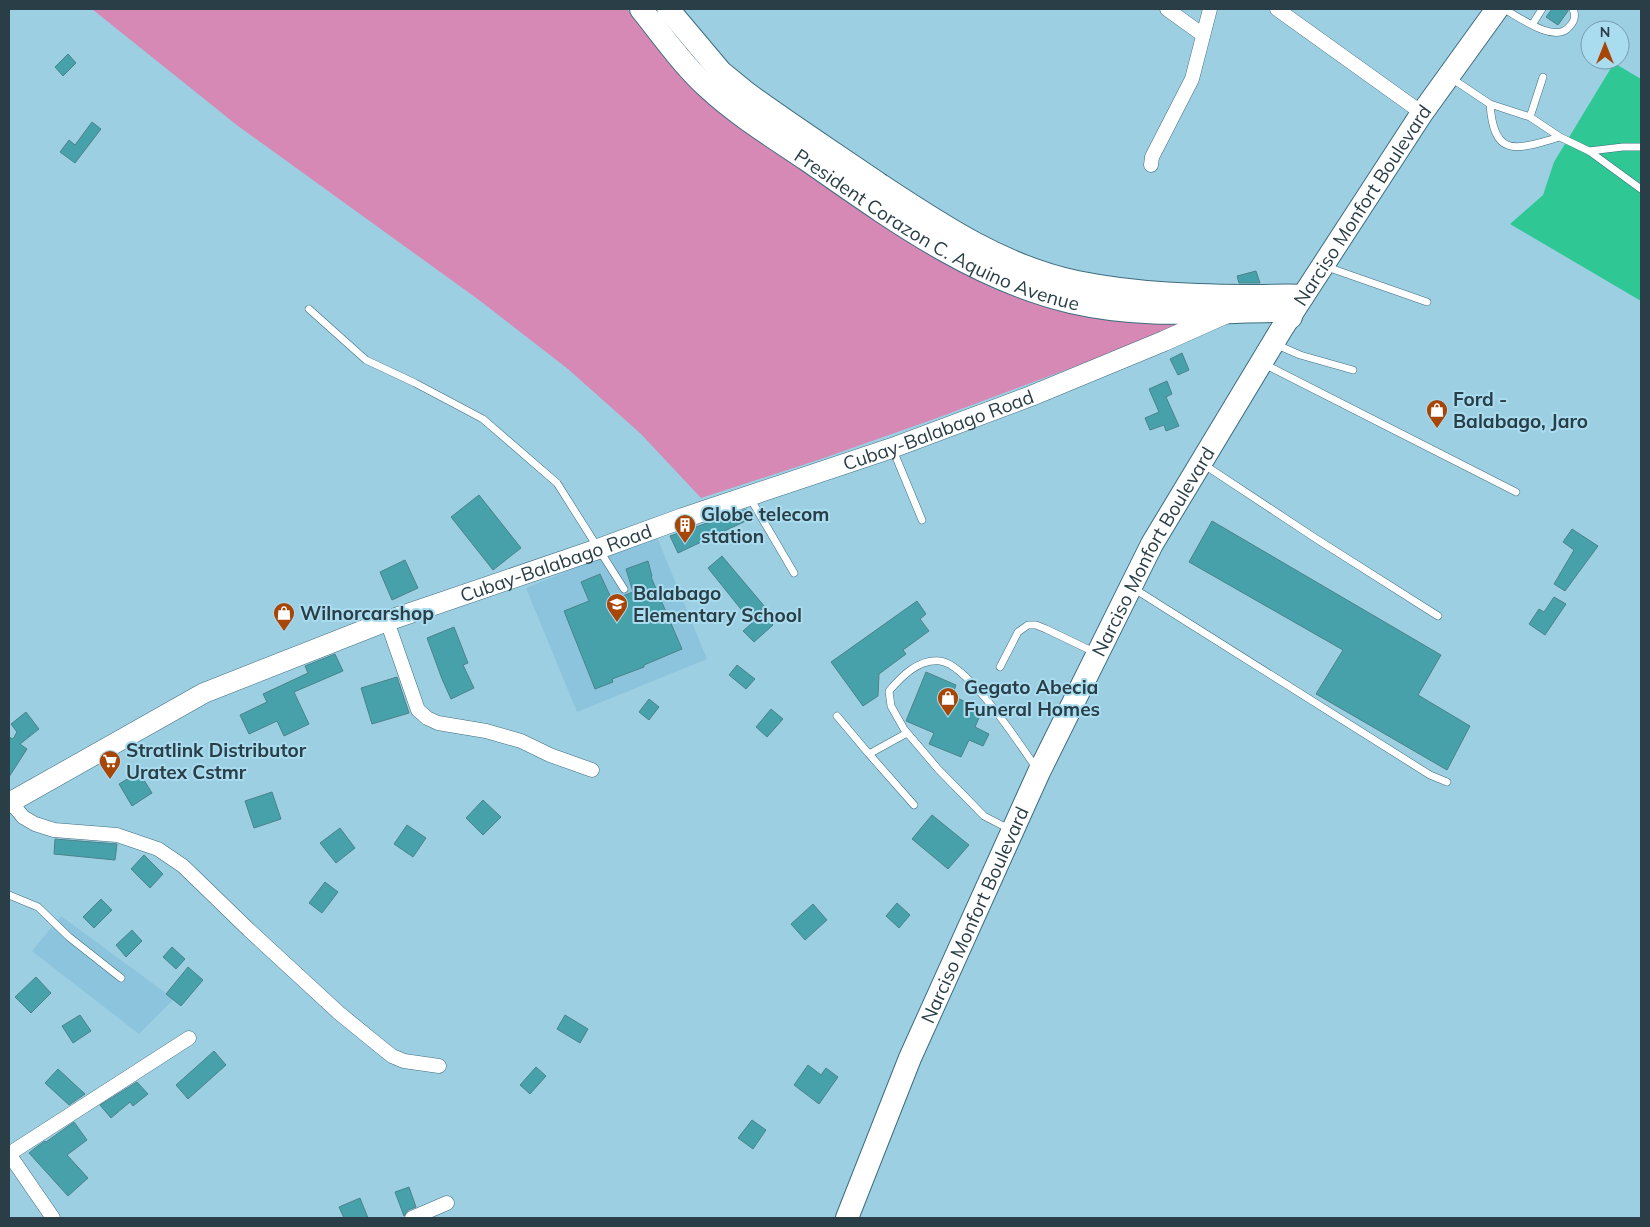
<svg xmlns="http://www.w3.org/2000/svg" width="1650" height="1227" font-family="Mulish,sans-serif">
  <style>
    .built { fill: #8bc4dc }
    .green { fill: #d589b4 }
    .water { fill: #2fc895 }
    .building { fill: #46a1ab; stroke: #4c8389 }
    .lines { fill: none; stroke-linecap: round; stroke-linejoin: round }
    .lane-casing { stroke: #3e6c7f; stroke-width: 8 }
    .street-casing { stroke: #3e6c7f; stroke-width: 15 }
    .secondary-casing { stroke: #3e6c7f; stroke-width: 21 }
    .primary-casing { stroke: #3e6c7f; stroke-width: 24 }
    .lane { stroke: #fff; stroke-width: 7 }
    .street { stroke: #fff; stroke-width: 14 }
    .secondary { stroke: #fff; stroke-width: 20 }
    .primary { stroke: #fff; stroke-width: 22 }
    .labels { text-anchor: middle; stroke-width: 4; stroke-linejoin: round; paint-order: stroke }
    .street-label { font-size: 19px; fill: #293e46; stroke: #aadcf0 }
    .poi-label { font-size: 19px; font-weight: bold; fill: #293e46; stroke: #aadcf0; text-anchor: start }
  </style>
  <rect width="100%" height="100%" fill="#9dcfe3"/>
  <!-- built -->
  <path class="built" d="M656,535L707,659L577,712L526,588Z
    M61,916L174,999L139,1034L32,951Z"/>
  <!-- green -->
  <path class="green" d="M92,9H627L646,33L897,234L994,289L1072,313L1186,325L937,418L821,459L701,498L641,434L568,369L479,300L238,126Z"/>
  <!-- water -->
  <path class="water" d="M1614,63L1641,79V301L1510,224L1543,195L1554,162Z"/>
  <!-- building -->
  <path class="building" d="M1552,9H1568V11L1558,25L1546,17Z
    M68,54L76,63L63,76L55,67Z
    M92,122L101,129L75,163L60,152L69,140L75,145Z
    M1256,271L1260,283H1239L1237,276Z
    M1182,353L1189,370L1178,375L1170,359Z
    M1167,381L1172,394L1166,397L1179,426L1166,431L1164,425L1150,430L1145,418L1159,412L1149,389Z
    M479,495L521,548L493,570L451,517Z
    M747,509L752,518L678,553L670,536Z
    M1212,521L1441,655L1418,695L1470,726L1447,770L1316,694L1343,650L1189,562Z
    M1572,529L1598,546L1565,591L1554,584L1574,550L1563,542Z
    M722,556L765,607L760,611L773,625L754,642L743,631L752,623L708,568Z
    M405,560L418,588L392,600L380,572Z
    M648,561L652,576L651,577L682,649L644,665V667L612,679L613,682L595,689L564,611L589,601L581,582L600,574L612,600L633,592L626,569Z
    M1554,597L1566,604L1545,635L1529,624L1539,609L1544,612Z
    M917,601L926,614L920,619L929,631L903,650L906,654L879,674L878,696L863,706L831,662Z
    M454,627L468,663L463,665L474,688L451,699L442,679L427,638Z
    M335,654L343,671L294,692L309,724L284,736L277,721L249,734L240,715L267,702L263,694L308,673L305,666Z
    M737,665L755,679L746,689L729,675Z
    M926,672L956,685L952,696L983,709L975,727L989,734L983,746L969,740L961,757L929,744L934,733L906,721Z
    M397,677L409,713L372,724L361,688Z
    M649,699L659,707L649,720L639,712Z
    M771,709L783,719L767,737L756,727Z
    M26,712L39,729L20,744L27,749L9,777V737L13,739L17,732L11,724Z
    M139,772L152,793L132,806L119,784Z
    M272,792L281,819L254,828L245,801Z
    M483,800L501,817L483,835L466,818Z
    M932,815L969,845L948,869L912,839Z
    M407,825L426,838L413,857L394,844Z
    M340,828L355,848L336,863L320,843Z
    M55,839L117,844L115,860L54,854Z
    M144,855L163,874L150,888L131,869Z
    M325,882L338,892L322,913L309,903Z
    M101,899L112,910L94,928L83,917Z
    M897,903L910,915L899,928L886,916Z
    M813,904L827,920L805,940L791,924Z
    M132,930L142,941L126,957L116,945Z
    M172,947L185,959L176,969L163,957Z
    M188,967L203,980L181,1006L166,994Z
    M36,977L51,993L31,1013L15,997Z
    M80,1015L91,1031L73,1043L62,1026Z
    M565,1015L588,1029L580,1043L557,1029Z
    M214,1051L226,1065L188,1099L176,1085Z
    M808,1065L821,1075L826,1068L838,1077L819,1104L794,1085Z
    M536,1067L546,1076L530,1094L520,1085Z
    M58,1069L85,1094L69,1105L45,1083Z
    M137,1082L148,1094L133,1106L130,1102L111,1118L100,1105Z
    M752,1120L766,1130L753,1149L738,1138Z
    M74,1122L87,1140L67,1155L88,1178L68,1196L29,1153L35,1148L45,1141L46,1142Z
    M409,1187L416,1207L408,1210L404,1216L395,1192Z
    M360,1198L368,1218H344L339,1207Z"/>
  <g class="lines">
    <!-- lane casing -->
    <g class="lane-casing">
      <path id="lane" d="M1504,9C1519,17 1555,44 1569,27C1575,21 1576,16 1573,9
        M1532,25L1542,9
        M1451,78L1490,104L1530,117L1560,137L1589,151L1641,189
        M1490,104C1494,160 1517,149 1560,137
        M1530,117L1543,77
        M1589,151L1623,147H1641
        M1327,267L1427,302
        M309,309L366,360L415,383L483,419L557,483L624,589
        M1275,344L1300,355L1353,370
        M1264,364L1516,492
        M893,450L922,520
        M1203,464L1315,538L1438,616
        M750,498L794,573
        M1133,588L1430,775L1447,782
        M1000,667L1018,632L1028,625H1036L1046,629L1094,652
        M837,716L869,754L907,733
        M869,754L914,805
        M1011,830L984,816L938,769L904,729L891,706L889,691C902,676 918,659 940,661C968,664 1020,745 1037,769
        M9,895L38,907L69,937L121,978"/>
    </g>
    <!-- street casing -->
    <g class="street-casing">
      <path id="street" d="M1167,9L1203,35
        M1277,9L1422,113
        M1151,165L1152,157L1192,79L1210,9
        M387,621L418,710L427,718L438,723L486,731L521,741L550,755L592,770
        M11,802L23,817L35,824L54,830L117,835L158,849L183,866L249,930L339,1013L377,1044L392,1056L404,1061L439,1066
        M9,1154L189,1038
        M9,1154L53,1218
        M412,1218L447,1203"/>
    </g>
    <!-- secondary casing -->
    <g class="secondary-casing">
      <g id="secondary">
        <path id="s1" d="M9,803L204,693L387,621L598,549L683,518L892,448L1031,396L1164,341L1227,313"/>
      </g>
    </g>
    <!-- primary casing -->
    <g class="primary-casing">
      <g id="primary">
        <path id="s2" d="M641,9C662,35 682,64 707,87C737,115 773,137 807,160C889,217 973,279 1071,302C1140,318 1205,312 1274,311L1281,312L1291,317"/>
        <path d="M668,9L721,72L748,94C791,125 835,154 879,184C941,225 1004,267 1077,282C1136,294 1198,296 1258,296C1273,296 1288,295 1303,296"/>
        <path id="s3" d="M847,1218L910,1058L1039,772L1152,544L1281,330L1422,113L1497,9"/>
      </g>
    </g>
    <!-- lane -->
    <use href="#lane" class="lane"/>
    <!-- street -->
    <use href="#street" class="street"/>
    <!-- secondary -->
    <use href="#secondary" class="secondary"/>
    <!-- primary -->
    <use href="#primary" class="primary"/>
  </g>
  <!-- icons -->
  <defs>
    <g id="shop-pin" transform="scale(1.125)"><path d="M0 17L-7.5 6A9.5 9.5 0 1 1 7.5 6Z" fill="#a84608" stroke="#aadcf0"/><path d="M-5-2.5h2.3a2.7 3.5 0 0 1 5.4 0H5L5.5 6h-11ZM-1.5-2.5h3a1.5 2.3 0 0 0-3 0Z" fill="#fff"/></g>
    <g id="building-pin" transform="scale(1.125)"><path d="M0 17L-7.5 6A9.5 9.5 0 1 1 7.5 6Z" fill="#a84608" stroke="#aadcf0"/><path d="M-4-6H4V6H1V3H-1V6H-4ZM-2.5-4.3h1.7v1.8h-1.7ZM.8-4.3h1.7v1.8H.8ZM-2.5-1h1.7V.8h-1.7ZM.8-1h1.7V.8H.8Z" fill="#fff"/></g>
    <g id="school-pin" transform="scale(1.125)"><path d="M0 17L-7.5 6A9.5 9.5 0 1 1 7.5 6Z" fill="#a84608" stroke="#aadcf0"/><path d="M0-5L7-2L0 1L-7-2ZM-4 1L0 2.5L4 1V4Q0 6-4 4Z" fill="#fff"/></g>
    <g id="supermarket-pin" transform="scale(1.125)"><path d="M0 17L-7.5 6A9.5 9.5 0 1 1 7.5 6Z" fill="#a84608" stroke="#aadcf0"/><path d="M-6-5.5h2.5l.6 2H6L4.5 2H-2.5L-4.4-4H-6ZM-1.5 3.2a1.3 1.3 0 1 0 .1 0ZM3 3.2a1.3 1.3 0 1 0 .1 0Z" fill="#fff"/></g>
  </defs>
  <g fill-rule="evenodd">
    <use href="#shop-pin" x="1437" y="410"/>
    <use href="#building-pin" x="685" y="525"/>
    <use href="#school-pin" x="617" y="604"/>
    <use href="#shop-pin" x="284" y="613"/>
    <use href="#shop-pin" x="948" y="698"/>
    <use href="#supermarket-pin" x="110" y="761"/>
  </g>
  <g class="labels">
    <!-- street labels -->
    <g class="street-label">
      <text dy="7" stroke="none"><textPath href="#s3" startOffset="1139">Narciso Monfort Boulevard</textPath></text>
      <text dy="7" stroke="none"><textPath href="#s2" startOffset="375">President Corazon C. Aquino Avenue</textPath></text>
      <text dy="7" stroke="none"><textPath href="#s1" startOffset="1004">Cubay-Balabago Road</textPath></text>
      <text dy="7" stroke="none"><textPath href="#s3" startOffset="734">Narciso Monfort Boulevard</textPath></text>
      <text dy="7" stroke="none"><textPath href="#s1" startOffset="599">Cubay-Balabago Road</textPath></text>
      <text dy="7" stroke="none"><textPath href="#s3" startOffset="329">Narciso Monfort Boulevard</textPath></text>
    </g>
    <!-- poi labels -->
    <g class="poi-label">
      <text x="1453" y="406">Ford -<tspan x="1453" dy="22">Balabago, Jaro</tspan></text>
      <text x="701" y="521">Globe telecom<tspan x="701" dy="22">station</tspan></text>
      <text x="633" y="600">Balabago<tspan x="633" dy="22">Elementary School</tspan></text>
      <text x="300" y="620">Wilnorcarshop</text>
      <text x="964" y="694">Gegato Abecia<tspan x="964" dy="22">Funeral Homes</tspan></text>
      <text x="126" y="757">Stratlink Distributor<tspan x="126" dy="22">Uratex Cstmr</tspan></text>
    </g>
  </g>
  <!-- border -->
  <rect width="1650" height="1227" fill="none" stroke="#293e46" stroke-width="20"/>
  <!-- north arrow -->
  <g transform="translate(1605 45)"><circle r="24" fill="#aadcf0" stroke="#769dac"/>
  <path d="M0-4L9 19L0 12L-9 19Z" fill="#a84608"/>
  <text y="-8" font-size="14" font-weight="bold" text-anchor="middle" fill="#293e46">N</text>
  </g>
</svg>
